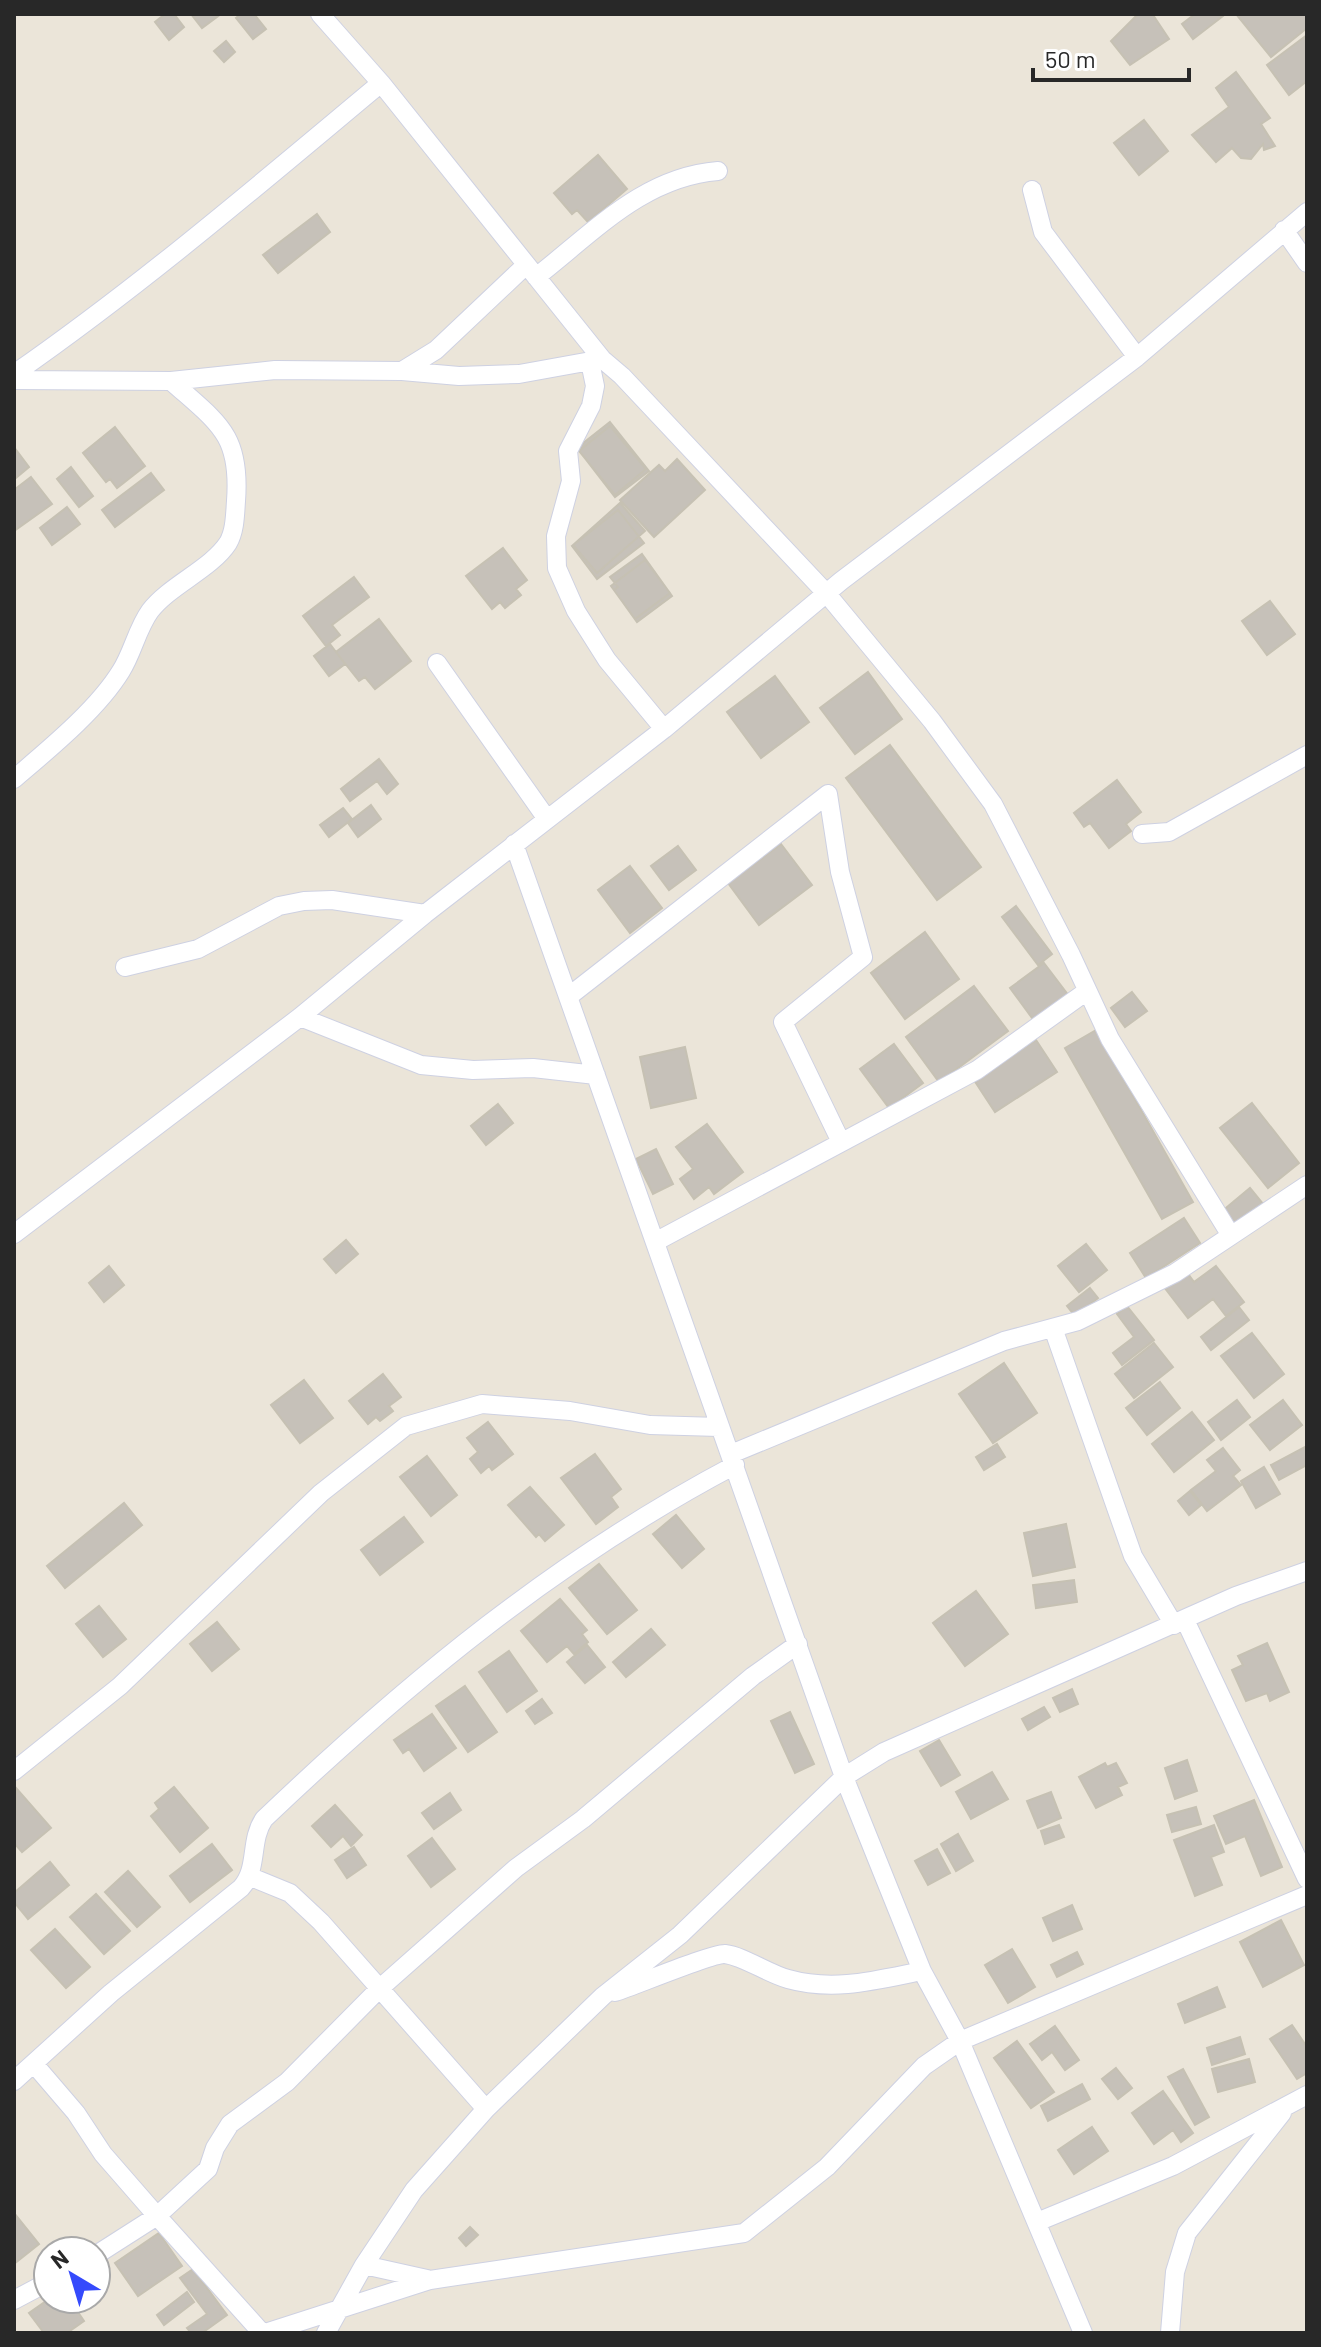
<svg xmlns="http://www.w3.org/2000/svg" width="1321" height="2347" font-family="Barlow,sans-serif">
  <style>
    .building { fill: #c6c1b9; stroke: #c6c1b3; stroke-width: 2 }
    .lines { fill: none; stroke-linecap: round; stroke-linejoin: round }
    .minor-casing { stroke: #ced1e2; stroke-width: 20 }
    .minor { stroke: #fff; stroke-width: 18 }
  </style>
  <rect width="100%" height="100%" fill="#ebe5d9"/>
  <!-- building -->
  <path class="building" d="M165,14H174L184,27L169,40L155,22Z
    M191,14H221L202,28Z
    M241,14H254L266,29L253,39L236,18Z
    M1138,14L1153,15L1169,39L1130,65L1111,41Z
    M1195,14H1222L1223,16L1193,39L1182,24Z
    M1236,14H1307V28L1271,57Z
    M1307,35V81L1289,95L1267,65Z
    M226,41L235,52L224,62L214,51Z
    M1236,72L1270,118L1261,124L1275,146L1264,150L1263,144L1251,159L1241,158L1232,148L1216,162L1192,135L1229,107L1216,88Z
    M1144,120L1168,151L1139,175L1114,143Z
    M598,155L627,189L588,222L577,210L572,214L554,193Z
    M317,214L330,232L278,273L263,255Z
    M610,422L649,471L615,497L577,448Z
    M610,426L646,469L615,495L579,451Z
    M115,427L145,466L117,488L110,479L106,482L83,453Z
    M14,447L29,467L16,478L14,476Z
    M677,459L705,490L654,537L620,500L659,465L665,471Z
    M71,467L93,496L79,507L57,479Z
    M151,473L164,490L115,527L102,510Z
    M31,477L52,504L14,531V490Z
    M620,503L645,531L597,573L573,545Z
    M67,507L80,524L52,545L40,528Z
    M618,510L644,543L597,579L572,546Z
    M503,548L527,580L516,589L521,595L505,608L500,602L492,609L466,576Z
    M642,554L672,596L637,622L614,590L618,587L610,577Z
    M645,560L670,593L635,619L611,586Z
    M354,577L369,597L332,625L340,635L326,646L303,616Z
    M1270,601L1295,634L1267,655L1242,621Z
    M379,619L411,661L375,689L365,677L359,681L336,652Z
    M330,644L345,664L329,676L314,656Z
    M868,672L902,719L855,754L820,708Z
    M775,676L809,722L761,758L727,712Z
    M890,745L981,867L937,900L846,778Z
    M379,759L398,784L387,794L377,781L350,801L341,789Z
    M1117,780L1141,812L1126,824L1131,831L1109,848L1090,823L1084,827L1074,813Z
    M371,805L381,819L358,837L348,823Z
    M343,808L352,819L329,837L320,825Z
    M781,844L812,885L759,925L728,883Z
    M678,846L696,870L669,890L651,866Z
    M630,866L662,908L630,933L598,890Z
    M1016,906L1052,954L1038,965L1002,917Z
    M925,932L959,979L905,1019L871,973Z
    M1044,963L1069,996L1035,1022L1010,988Z
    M974,986L1008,1031L939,1082L906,1037Z
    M1132,992L1147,1011L1125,1027L1111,1008Z
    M1096,1030L1193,1202L1162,1219L1065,1048Z
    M1036,1040L1057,1072L995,1112L974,1080Z
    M894,1044L923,1083L889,1108L860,1069Z
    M685,1047L696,1098L651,1108L640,1057Z
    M1252,1103L1299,1163L1268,1188L1220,1128Z
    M498,1104L513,1123L486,1145L471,1126Z
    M707,1124L743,1172L714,1194L709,1187L694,1199L680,1179L693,1169L676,1147Z
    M656,1149L673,1184L653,1194L636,1159Z
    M1250,1188L1264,1205L1233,1230L1220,1213Z
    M1184,1218L1200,1243L1146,1278L1130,1253Z
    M346,1240L358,1254L336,1273L324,1259Z
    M1086,1244L1107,1270L1079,1292L1058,1266Z
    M109,1266L124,1285L104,1302L89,1283Z
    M1216,1266L1244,1302L1226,1316L1213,1299L1188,1318L1164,1287L1186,1271L1194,1282Z
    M1090,1288L1098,1298L1075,1316L1067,1306Z
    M1127,1306L1154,1340L1122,1365L1113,1353L1134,1337L1117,1314Z
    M1239,1307L1249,1320L1211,1350L1201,1337Z
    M1252,1333L1284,1374L1254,1398L1221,1356Z
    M1154,1343L1173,1367L1134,1398L1115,1374Z
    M1004,1363L1037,1413L993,1443L959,1394Z
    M383,1374L401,1397L389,1406L393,1411L380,1421L376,1417L368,1424L349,1401Z
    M304,1380L333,1418L300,1443L271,1405Z
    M1160,1382L1180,1408L1147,1435L1126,1408Z
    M1237,1400L1250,1417L1221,1440L1208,1422Z
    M1283,1400L1302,1425L1270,1450L1250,1425Z
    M1192,1412L1214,1440L1174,1472L1152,1444Z
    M488,1422L513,1454L492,1470L489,1466L481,1473L470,1459L478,1452L467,1438Z
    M997,1444L1005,1457L984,1470L976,1457Z
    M1307,1446V1465L1279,1480L1271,1465Z
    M1223,1448L1240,1470L1233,1476L1241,1485L1207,1511L1191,1490L1216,1471L1207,1460Z
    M595,1454L621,1489L611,1497L618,1507L596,1524L561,1478Z
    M427,1456L457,1495L431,1516L400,1477Z
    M1264,1467L1280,1494L1256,1508L1241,1481Z
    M530,1487L564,1525L545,1541L539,1534L536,1537L508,1505Z
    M1190,1491L1201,1505L1189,1515L1178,1501Z
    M124,1503L142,1525L65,1588L47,1566Z
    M676,1515L704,1549L682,1568L653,1534Z
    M404,1517L423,1542L380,1575L361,1550Z
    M1066,1524L1075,1567L1033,1576L1024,1533Z
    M599,1564L637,1610L607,1634L569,1588Z
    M1074,1580L1077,1602L1036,1608L1033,1585Z
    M976,1591L1008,1634L965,1666L933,1623Z
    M560,1599L587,1630L582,1634L588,1642L574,1654L567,1646L547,1662L521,1631Z
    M99,1606L126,1639L103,1657L76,1624Z
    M217,1622L239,1649L212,1671L190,1644Z
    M651,1629L665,1645L626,1677L613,1662Z
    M1267,1643L1289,1692L1270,1701L1267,1693L1246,1701L1232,1670L1243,1665L1238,1656Z
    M587,1645L605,1667L585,1683L567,1662Z
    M509,1651L537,1691L507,1712L479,1672Z
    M465,1686L497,1732L468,1752L436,1706Z
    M1072,1689L1078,1704L1060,1712L1053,1698Z
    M542,1699L552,1713L535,1724L526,1711Z
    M1044,1707L1050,1717L1028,1730L1022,1719Z
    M790,1712L814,1764L795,1773L771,1721Z
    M432,1714L456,1748L424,1771L409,1749L403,1753L394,1740Z
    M939,1740L960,1775L941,1786L920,1751Z
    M1187,1760L1197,1791L1175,1799L1165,1768Z
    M1105,1763L1107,1767L1116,1763L1127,1783L1118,1787L1122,1795L1096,1808L1079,1777Z
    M992,1772L1008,1799L971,1819L956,1792Z
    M174,1787L208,1828L180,1852L151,1816L159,1809L155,1803Z
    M16,1788L51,1828L22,1852L14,1843Z
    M1051,1792L1061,1818L1038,1828L1027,1801Z
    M450,1793L461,1810L434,1829L422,1813Z
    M1254,1800L1282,1867L1261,1876L1245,1836L1226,1844L1214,1816Z
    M335,1805L362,1835L351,1846L343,1836L331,1847L312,1826Z
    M1196,1807L1201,1824L1172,1832L1167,1815Z
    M1059,1825L1064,1837L1045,1844L1041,1831Z
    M1214,1825L1224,1852L1211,1857L1222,1885L1195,1896L1174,1840Z
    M958,1834L973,1861L956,1871L941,1844Z
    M432,1838L455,1869L431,1887L408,1856Z
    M212,1844L232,1870L190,1902L170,1876Z
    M354,1847L366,1865L347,1878L335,1860Z
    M937,1849L950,1873L928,1885L915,1861Z
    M50,1862L69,1885L28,1919L14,1902V1893Z
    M128,1871L160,1907L137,1927L105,1892Z
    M96,1894L130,1931L104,1954L70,1917Z
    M1072,1905L1082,1929L1053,1941L1043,1918Z
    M1281,1920L1304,1965L1263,1987L1240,1942Z
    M55,1929L90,1967L66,1988L31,1950Z
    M1012,1949L1035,1987L1008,2003L985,1965Z
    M1077,1952L1083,1964L1057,1977L1051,1965Z
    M1217,1987L1225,2007L1185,2023L1178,2004Z
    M1292,2025L1307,2047V2073L1297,2079L1270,2039Z
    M1055,2026L1079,2060L1065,2070L1052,2052L1042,2060L1030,2044Z
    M1240,2037L1245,2054L1212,2065L1207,2048Z
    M1017,2041L1054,2092L1031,2108L994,2058Z
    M1249,2059L1255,2082L1218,2092L1212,2069Z
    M1116,2068L1132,2088L1118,2099L1102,2079Z
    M1183,2069L1209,2117L1195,2125L1168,2077Z
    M1082,2084L1090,2099L1048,2121L1041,2106Z
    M1163,2091L1193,2133L1181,2142L1173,2130L1154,2144L1132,2113Z
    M1092,2127L1108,2151L1074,2174L1058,2150Z
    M14,2213L39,2244L14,2264Z
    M470,2227L478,2235L466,2246L459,2238Z
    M159,2233L182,2266L138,2296L115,2263Z
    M193,2269L227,2315L202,2333H191L187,2328L207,2314L180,2278Z
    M187,2292L194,2302L164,2325L157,2315Z
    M49,2299H69L84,2321L67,2333H44L29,2313Z"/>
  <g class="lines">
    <!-- minor casing -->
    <g class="minor-casing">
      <path id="minor" d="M320,14L381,83L602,359L622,376L827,594L932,721L993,804L1071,955L1110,1039L1230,1234
        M1032,190L1043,232L1137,357
        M1284,230L1307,263
        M536,277C594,232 643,177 718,171
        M590,362L595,386L591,406L568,451L571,481L556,536L557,568L576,611L607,660L664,729
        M402,371L436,350L526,265
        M14,374C142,285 261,183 381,83
        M14,380L171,381L275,370L402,371L459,376L519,374L602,359
        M437,663L547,819
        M14,779C49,749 97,710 121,671C133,652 137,629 150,611C170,585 211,569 228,543C235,531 235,515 236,501C241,434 218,423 171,381
        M1142,834L1169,832L1307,755
        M514,844L844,1777L922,1971L960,2041L1083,2333
        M125,967L198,949L279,906L304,901L332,900L425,914
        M568,997L828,794L840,872L863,957L783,1022L840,1140
        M300,1017L421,1065L473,1070L533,1068L596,1075
        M14,1234L300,1017L425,914L664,729L841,581L1137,357L1307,212
        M655,1242L977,1070L1087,991
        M1053,1328L1133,1556L1174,1625
        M731,1454L1004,1341L1078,1321L1175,1273L1307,1185
        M1185,1620L1307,1879
        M14,1771L120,1686L321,1493L406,1426L482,1404L570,1411L650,1425L719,1427
        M251,1877L290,1893L321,1922L486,2109
        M615,1992C634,1986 713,1953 725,1954C743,1956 769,1974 788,1979C834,1992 877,1980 922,1971
        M34,2064L76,2113L103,2154L157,2216L96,2255
        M14,2081L111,1993L241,1888C259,1868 249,1841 264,1819C409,1681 557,1559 735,1465
        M1037,2222L1173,2166L1307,2095
        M364,2265L427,2279
        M14,2300L48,2282
        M262,2333L157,2216L208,2169L215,2148L230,2124L287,2082L379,1989L516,1868L583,1819L753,1676L798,1644
        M265,2333L430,2280L744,2233L827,2167L924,2066L960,2041L1307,1895
        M326,2333L364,2265L414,2190L486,2109L603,1996L680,1935L844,1777L884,1752L1236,1596L1307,1571
        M1170,2333L1175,2272L1187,2233L1282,2113"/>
    </g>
    <!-- minor -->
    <use href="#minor" class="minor"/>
  </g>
  <!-- border -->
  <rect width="1321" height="2347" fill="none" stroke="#282828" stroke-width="32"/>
  <!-- north arrow -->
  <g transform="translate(72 2275) rotate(322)"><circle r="38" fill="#ffffff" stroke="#a9a9a9" stroke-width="2"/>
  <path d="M0-6L14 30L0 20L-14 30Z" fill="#354afc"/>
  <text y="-12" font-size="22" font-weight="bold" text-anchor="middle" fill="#282828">N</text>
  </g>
  <!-- scale -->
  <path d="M1033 68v12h156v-12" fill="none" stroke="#282828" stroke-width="4"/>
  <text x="1045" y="68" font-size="24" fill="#282828" stroke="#ffffff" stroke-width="6" paint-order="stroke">50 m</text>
</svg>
